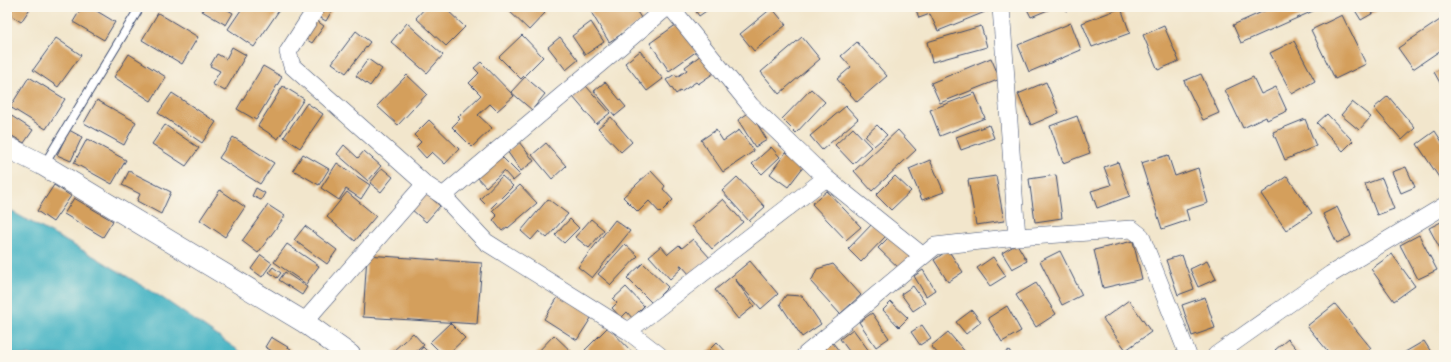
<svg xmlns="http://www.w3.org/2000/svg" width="1451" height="362" font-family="'Balsamiq Sans',sans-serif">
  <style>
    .water { fill: #48b5c5; stroke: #327292 }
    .building { fill: #d49f5b }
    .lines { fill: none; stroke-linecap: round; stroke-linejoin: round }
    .service-casing { stroke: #3b4a6e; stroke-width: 10 }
    .minor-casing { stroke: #3b4a6e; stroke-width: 18 }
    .tertiary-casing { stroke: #3b4a6e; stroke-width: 22 }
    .service { stroke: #fff; stroke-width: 8 }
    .minor { stroke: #fff; stroke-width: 17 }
    .tertiary { stroke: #fff; stroke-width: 21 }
  </style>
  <rect width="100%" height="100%" fill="#fbf7ec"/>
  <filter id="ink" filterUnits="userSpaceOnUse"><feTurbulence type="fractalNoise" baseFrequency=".025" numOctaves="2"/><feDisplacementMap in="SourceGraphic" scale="8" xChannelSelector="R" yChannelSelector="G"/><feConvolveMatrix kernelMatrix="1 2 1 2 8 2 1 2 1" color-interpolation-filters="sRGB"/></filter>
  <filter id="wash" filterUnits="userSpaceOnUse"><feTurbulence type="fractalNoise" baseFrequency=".012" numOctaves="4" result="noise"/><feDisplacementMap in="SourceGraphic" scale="16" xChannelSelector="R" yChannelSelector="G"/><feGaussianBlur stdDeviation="0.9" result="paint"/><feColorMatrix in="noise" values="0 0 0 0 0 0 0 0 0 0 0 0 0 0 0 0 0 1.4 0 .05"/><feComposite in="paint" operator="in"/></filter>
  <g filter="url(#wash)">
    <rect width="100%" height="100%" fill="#f2e6cc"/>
    <!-- water -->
    <path class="water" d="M7,209L95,257L161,297L245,355H7Z"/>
    <g id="blocks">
      <!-- building -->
      <path class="building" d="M7,7H31L21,22L7,13Z
        M82,7H90L115,22L104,40L73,22Z
        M205,7H223L233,13L226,25L202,11Z
        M243,7H278L280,9L254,47L228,29Z
        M320,7H334L326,21L315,15Z
        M426,7H444L465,27L446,46L416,18Z
        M507,7H538L545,13L529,30L506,8Z
        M588,7H634L643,21L609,42Z
        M693,7H712L699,16Z
        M915,7H983L985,12L938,31L930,14L919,18Z
        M986,7H998L987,12Z
        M1026,7H1055L1031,17Z
        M1064,7H1076L1066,11Z
        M1273,7H1322L1241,43L1233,25Z
        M1353,7H1384L1361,20Z
        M772,8L786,25L754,51L740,34Z
        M1121,8L1130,33L1092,47L1082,23Z
        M158,13L198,37L182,64L142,40Z
        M1342,15L1366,64L1335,79L1311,30Z
        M313,18L324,26L312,43L301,36Z
        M1443,18L1444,20V48L1413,69L1398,48Z
        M591,22L604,42L585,55L572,36Z
        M407,23L443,55L427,73L391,42Z
        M1071,23L1081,50L1029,72L1018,45Z
        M677,24L697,51L669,71L650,43Z
        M981,26L987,47L932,62L927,42Z
        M1164,26L1179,61L1158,70L1143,35Z
        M356,31L370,42L346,73L332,63Z
        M522,35L543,57L521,79L499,57Z
        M560,37L578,60L566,70L548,47Z
        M802,37L820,59L779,94L761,72Z
        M56,38L81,55L58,87L33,70Z
        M1294,41L1315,81L1292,94L1270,53Z
        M857,42L887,76L857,102L837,79L851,67L841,56Z
        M232,47L246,55L225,91L212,84L220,71L210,66L217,54L226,59Z
        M640,51L663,79L647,91L625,63Z
        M129,54L166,77L151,101L114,77Z
        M701,55L714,73L698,84L696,82L681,92L680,91L676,94L666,80L675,74L677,77L687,70L685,67Z
        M991,58L1000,79L940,103L931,83Z
        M368,59L382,69L370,86L356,76Z
        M481,62L514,96L497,111L490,104L478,115L492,128L472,147L452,127L460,119L458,117L481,95L469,83L479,73L474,68Z
        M263,66L282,77L256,120L237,109Z
        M1444,67V90L1434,72Z
        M1201,74L1219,113L1203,120L1184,81Z
        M407,75L427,94L398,125L377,106Z
        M29,77L65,99L46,129L10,107Z
        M525,77L545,94L532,110L511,92Z
        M1253,77L1261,94L1276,87L1287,111L1267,120L1266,117L1243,128L1225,90Z
        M605,82L626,107L615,116L594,91Z
        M1046,82L1059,113L1031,125L1018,94Z
        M283,86L304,99L278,139L258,126Z
        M586,86L610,113L596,124L573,97Z
        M811,89L825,102L796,133L782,119Z
        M172,93L216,122L202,143L158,113Z
        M975,93L985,118L940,136L930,110Z
        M1388,96L1415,128L1402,140L1374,108Z
        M97,100L136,122L124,145L84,123Z
        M1352,102L1371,117L1359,130L1341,115Z
        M307,103L323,114L300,148L284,137Z
        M846,106L858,119L822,150L810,136Z
        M750,112L767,140L755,147L738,120Z
        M7,113L33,130L24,143L7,133Z
        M1327,114L1353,141L1343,151L1317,123Z
        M1077,116L1090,153L1063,163L1050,126Z
        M611,117L632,142L621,152L598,128Z
        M1305,119L1316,146L1285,160L1273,132Z
        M429,120L459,149L445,164L432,152L426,158L416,147L421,142L414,135Z
        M165,125L199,148L186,166L152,144Z
        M877,125L887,135L874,146L865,136Z
        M989,125L994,138L961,150L956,137Z
        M853,128L871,147L853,164L835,145Z
        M69,130L82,137L71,161L57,155Z
        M716,130L723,141L739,130L754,151L723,172L701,140Z
        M898,130L916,150L872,191L854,171Z
        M1435,131L1444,145V181L1442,182L1417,144Z
        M233,137L274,163L260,184L219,158Z
        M87,139L126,160L112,184L74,163Z
        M519,142L534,161L521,171L507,151Z
        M546,143L566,166L552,179L532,155Z
        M344,145L358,158L364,151L381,166L368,181L337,154Z
        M771,147L780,157L762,174L752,164Z
        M786,152L804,166L788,187L770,174Z
        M303,154L329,169L319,185L293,170Z
        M500,155L520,175L513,181L504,171L486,187L476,176Z
        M1168,155L1175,176L1198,168L1208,203L1186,210L1189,220L1162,229L1141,163Z
        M930,160L944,192L922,200L909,169Z
        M1118,162L1130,196L1097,208L1091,191L1111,185L1104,167Z
        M337,163L370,185L361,199L346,189L339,200L321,188Z
        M1406,167L1415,187L1401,193L1392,172Z
        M382,168L393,177L381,192L370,183Z
        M129,171L171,192L161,214L137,201L140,194L122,185Z
        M651,171L665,186L663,189L673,200L660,213L649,201L638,212L623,197Z
        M1056,175L1062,218L1035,222L1029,179Z
        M502,176L513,186L490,209L480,199Z
        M895,176L911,191L891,210L876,195Z
        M996,176L1004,221L976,225L968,180Z
        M1287,176L1312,213L1286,230L1261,194Z
        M737,177L765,207L749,221L722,191Z
        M1382,178L1394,209L1377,215L1365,184Z
        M54,185L71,196L53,222L37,211Z
        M520,185L537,203L508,228L507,227L502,231L493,220L497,216L492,211Z
        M256,188L265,193L261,200L252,196Z
        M220,190L245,207L225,237L200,220Z
        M827,191L861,227L846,240L812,204Z
        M347,192L376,216L355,241L327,217Z
        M426,193L440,206L426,222L411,209Z
        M74,198L113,221L103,237L64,214Z
        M548,199L568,214L547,238L539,231L531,240L521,231Z
        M723,199L743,222L712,249L692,226Z
        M268,205L285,216L258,253L242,241Z
        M1337,207L1351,236L1337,243L1323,214Z
        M570,219L579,228L564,243L555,235Z
        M591,219L604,230L589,248L575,237Z
        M615,220L630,231L592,278L578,267Z
        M1443,221L1444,222V256L1429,228Z
        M873,223L886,236L861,262L848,249Z
        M305,226L337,250L327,264L294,240Z
        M891,235L914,257L901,270L878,248Z
        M1419,235L1437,270L1418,279L1400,245Z
        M693,239L710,258L690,275L681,265H680L682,268L670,279L649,256L661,246L668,254L679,245L682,248Z
        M1133,241L1142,279L1103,288L1094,250Z
        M287,244L319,266L306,284L274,262Z
        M625,244L638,256L611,285L598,274Z
        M1017,244L1027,261L1012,269L1002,253Z
        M948,250L963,272L948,282L934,260Z
        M1060,251L1082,295L1062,305L1040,261Z
        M1392,254L1415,286L1394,301L1371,269Z
        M261,255L272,263L262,277L251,269Z
        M367,255L482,263L477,324L363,317Z
        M1182,255L1194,289L1178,295L1166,260Z
        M993,257L1006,276L990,286L977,268Z
        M750,261L778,294L761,309L735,279L754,306L738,319L715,290Z
        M1207,261L1216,279L1198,287L1190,269Z
        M643,263L668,287L652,303L627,278Z
        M833,264L861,295L840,314L811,282L817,269Z
        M273,267L281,273L277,278L269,272Z
        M923,270L935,290L926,296L914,276Z
        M285,272L307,287L302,295L279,280Z
        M1036,283L1056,314L1036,327L1016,295Z
        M913,286L925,303L913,311L901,294Z
        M626,287L644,306L632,318L627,312L621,318L612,308L617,303L613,299Z
        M560,294L593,315L577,340L544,319Z
        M786,295L802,296L821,324L802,337L780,304Z
        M1205,297L1215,328L1192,336L1182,305Z
        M1129,300L1151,332L1126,350L1103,319Z
        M891,302L908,318L899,327L883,310Z
        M1335,304L1371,348L1362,355H1331L1307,326Z
        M1007,306L1021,331L1002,342L988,318Z
        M972,310L981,322L966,334L956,322Z
        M872,313L889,338L876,347L859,322Z
        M450,323L465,338L447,355H443L430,342Z
        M922,325L931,338L920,345L911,332Z
        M608,327L633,353L631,355H590L585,350Z
        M853,329L872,355H852L840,339Z
        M948,332L968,355H939L931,346Z
        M413,333L424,345L412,355H396L393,351Z
        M554,335L575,355H535Z
        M271,337L291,349L287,355H279L265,347Z
        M1288,339L1302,355H1280L1275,350Z
        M1424,341L1433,355H1400Z
        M717,342L729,355H704Z
        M833,343L842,355H817Z
        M423,347L431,355H416Z
        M1009,350L1012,355H1002Z"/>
    </g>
  </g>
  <g filter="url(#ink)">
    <use href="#blocks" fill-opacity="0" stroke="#3b4a6e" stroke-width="1"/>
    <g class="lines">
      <!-- service casing -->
      <g class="service-casing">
        <path id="service" d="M44,165L140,7"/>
      </g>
      <!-- minor casing -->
      <g class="minor-casing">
        <path id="minor" d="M317,7L288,52L292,66L425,184L443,196L486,242L628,331L659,355
          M1001,7L1017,237
          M673,10L751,106L826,178L923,256
          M443,196L667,7L673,10L677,7
          M304,322L425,184
          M628,331L826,178
          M805,355L935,246L1017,237L1132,229L1141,236L1188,355
          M1216,355L1331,274L1444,206"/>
      </g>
      <!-- tertiary casing -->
      <g class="tertiary-casing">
        <path id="tertiary" d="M7,147L43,165L304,322L350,355"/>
      </g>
      <!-- service -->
      <use href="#service" class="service"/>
      <!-- minor -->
      <use href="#minor" class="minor"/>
      <!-- tertiary -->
      <use href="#tertiary" class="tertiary"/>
    </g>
  </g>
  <!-- margin -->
  <rect width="1451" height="362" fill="none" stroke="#fbf7ec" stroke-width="24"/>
</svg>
